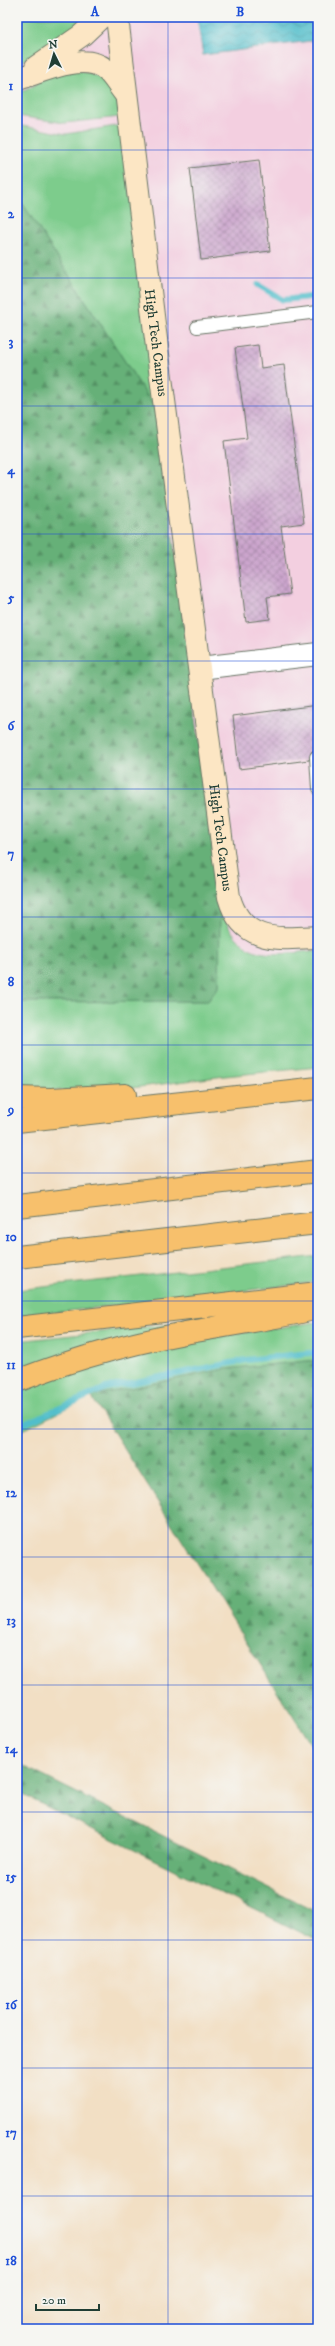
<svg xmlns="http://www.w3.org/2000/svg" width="335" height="2346" font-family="'IM FELL DW Pica',serif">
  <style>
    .built { fill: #f3cfe0 }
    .grass { fill: #7dcc8c; stroke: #4e8460 }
    .forest { fill: url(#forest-firs); stroke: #427656 }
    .water { fill: url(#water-waves); stroke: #387e80 }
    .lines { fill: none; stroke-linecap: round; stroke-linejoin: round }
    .stream { stroke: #51becb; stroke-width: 6 }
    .building { fill: url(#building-cross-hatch) }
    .lane-casing { stroke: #697666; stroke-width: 14 }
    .street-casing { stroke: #697666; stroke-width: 24 }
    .secondary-casing { stroke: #697666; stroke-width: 24 }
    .highway-casing { stroke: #697666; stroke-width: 24 }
    .lane { stroke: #fff; stroke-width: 12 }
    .street { stroke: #fff; stroke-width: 22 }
    .secondary { stroke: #fce6c4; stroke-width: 22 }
    .highway { stroke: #f7c06c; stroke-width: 22 }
    .grid { fill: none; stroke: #1d4ed8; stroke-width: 1; stroke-opacity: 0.55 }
    .labels { text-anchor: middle; stroke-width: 3; stroke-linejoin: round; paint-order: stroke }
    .street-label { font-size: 14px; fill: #1f3d34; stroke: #f6f6f2 }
    .neatline { fill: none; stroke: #1d4ed8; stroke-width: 1.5 }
    .grid-label { font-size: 13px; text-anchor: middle; font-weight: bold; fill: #1d4ed8 }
  </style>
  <defs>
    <pattern id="forest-firs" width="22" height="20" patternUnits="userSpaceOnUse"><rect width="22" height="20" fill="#66b078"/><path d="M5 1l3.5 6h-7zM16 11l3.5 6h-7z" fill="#539063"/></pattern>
    <pattern id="water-waves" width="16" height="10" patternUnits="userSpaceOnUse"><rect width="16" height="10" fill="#51becb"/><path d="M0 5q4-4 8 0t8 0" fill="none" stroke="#439ca6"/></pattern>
    <pattern id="building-cross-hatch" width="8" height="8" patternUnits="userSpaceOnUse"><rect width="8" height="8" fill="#cca5cd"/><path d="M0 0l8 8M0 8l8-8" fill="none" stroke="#a588a7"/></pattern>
  </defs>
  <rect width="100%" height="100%" fill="#f6f6f2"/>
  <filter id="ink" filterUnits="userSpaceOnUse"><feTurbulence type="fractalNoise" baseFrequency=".025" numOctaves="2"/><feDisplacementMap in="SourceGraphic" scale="8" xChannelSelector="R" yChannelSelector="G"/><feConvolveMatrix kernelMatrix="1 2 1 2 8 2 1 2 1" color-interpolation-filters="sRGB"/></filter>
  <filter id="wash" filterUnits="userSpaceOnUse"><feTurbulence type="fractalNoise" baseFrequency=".012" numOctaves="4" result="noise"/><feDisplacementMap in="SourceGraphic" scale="16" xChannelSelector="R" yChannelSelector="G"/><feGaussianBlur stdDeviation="0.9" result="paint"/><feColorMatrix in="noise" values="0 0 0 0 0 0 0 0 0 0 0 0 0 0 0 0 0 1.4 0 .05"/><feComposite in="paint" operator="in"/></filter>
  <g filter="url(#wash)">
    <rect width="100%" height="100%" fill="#f2dfc4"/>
    <!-- built -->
    <path class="built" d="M17,17H318V1008L17,1044Z"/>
    <!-- grass -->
    <path class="grass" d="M17,17H92L17,65Z
      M75,69L99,77L117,99L120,117L65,123L17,116V94L56,72Z
      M17,125L66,134L122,125L157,411L17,195Z
      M220,907C240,962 267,956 318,950V1067L225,1076L116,1090L17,1091V1002L208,1001L219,986Z
      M318,1256V1282L17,1317V1290Z
      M240,1317L17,1373V1341Z
      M318,1322V1360L225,1369L91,1396L17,1433V1390L131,1353L214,1337Z"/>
    <!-- forest -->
    <path class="forest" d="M17,195L157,411L220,907L219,986L208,1001L17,1002Z
      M318,1360V1756L91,1396L225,1369Z
      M17,1763L318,1913V1941L17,1792Z"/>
    <!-- water -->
    <path class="water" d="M197,17H318V40L203,55Z"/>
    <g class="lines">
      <!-- stream -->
      <path class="stream" d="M258,285L283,300L318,296
        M17,1427L106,1388L246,1360L318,1352"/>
    </g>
    <g id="blocks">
      <!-- building -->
      <path class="building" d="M259,160L270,251L201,260L190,168Z
        M258,345L261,368L284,365L304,523L281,526L290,594L267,597L270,619L246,622L224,441L247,438L235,348Z
        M318,705V750L312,751L309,760L239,769L233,716Z"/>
    </g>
  </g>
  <g filter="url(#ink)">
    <use href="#blocks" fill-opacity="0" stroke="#697666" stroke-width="1"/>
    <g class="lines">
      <!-- lane casing -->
      <g class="lane-casing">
        <path id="lane" d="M197,327L318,312
          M316,757L318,789"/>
      </g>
      <!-- street casing -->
      <g class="street-casing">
        <path id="street" d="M200,668L318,654"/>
      </g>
      <!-- secondary casing -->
      <g class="secondary-casing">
        <g id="secondary">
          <path id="s1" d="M117,17L154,324L229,897C242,944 278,939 318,937"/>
          <path d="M36,67L82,35L101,17"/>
          <path d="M21,78C43,71 84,52 105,69C113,75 119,87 126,95"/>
        </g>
      </g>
      <!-- highway casing -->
      <g class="highway-casing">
        <path id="highway" d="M17,1098L51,1099L125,1095
          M17,1121L318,1088
          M17,1206L318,1171
          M17,1257L318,1223
          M17,1328L318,1293
          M17,1381C80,1356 146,1339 213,1328C249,1321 283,1317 318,1308"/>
      </g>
      <!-- lane -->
      <use href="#lane" class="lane"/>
      <!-- street -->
      <use href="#street" class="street"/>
      <!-- secondary -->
      <use href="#secondary" class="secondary"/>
      <!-- highway -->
      <use href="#highway" class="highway"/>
    </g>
  </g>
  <!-- grid -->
  <path class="grid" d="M168,17V2329M17,150H318M17,278H318M17,406H318M17,534H318M17,661H318M17,789H318M17,917H318M17,1045H318M17,1173H318M17,1301H318M17,1429H318M17,1557H318M17,1685H318M17,1812H318M17,1940H318M17,2068H318M17,2196H318"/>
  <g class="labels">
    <!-- street labels -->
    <g class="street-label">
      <text dy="5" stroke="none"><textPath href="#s1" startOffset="328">High Tech Campus</textPath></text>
      <text dy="5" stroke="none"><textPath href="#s1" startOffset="827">High Tech Campus</textPath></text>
    </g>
  </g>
  <!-- margin -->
  <rect width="335" height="2346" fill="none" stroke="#f6f6f2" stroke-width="44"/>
  <!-- north arrow -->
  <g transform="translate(54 54) rotate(355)" stroke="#f6f6f2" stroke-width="3" paint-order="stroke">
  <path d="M0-3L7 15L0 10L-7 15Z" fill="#1f3d34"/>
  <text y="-6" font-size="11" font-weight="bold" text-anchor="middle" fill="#1f3d34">N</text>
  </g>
  <!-- scale -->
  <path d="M36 2304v6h63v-6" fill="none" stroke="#1f3d34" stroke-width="2"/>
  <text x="42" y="2304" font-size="12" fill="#1f3d34" stroke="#f6f6f2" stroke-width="3" paint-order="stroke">20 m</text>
  <rect x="22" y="22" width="291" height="2302" class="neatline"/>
  <g class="grid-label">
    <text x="95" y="16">A</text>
    <text x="240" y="16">B</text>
    <text x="11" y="90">1</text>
    <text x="11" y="218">2</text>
    <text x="11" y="346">3</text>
    <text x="11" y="474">4</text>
    <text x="11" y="602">5</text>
    <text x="11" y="730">6</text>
    <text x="11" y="858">7</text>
    <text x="11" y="986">8</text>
    <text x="11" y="1114">9</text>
    <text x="11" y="1241">10</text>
    <text x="11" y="1369">11</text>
    <text x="11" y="1497">12</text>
    <text x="11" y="1625">13</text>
    <text x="11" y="1753">14</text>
    <text x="11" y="1881">15</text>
    <text x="11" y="2009">16</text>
    <text x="11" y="2137">17</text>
    <text x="11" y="2265">18</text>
  </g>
</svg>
